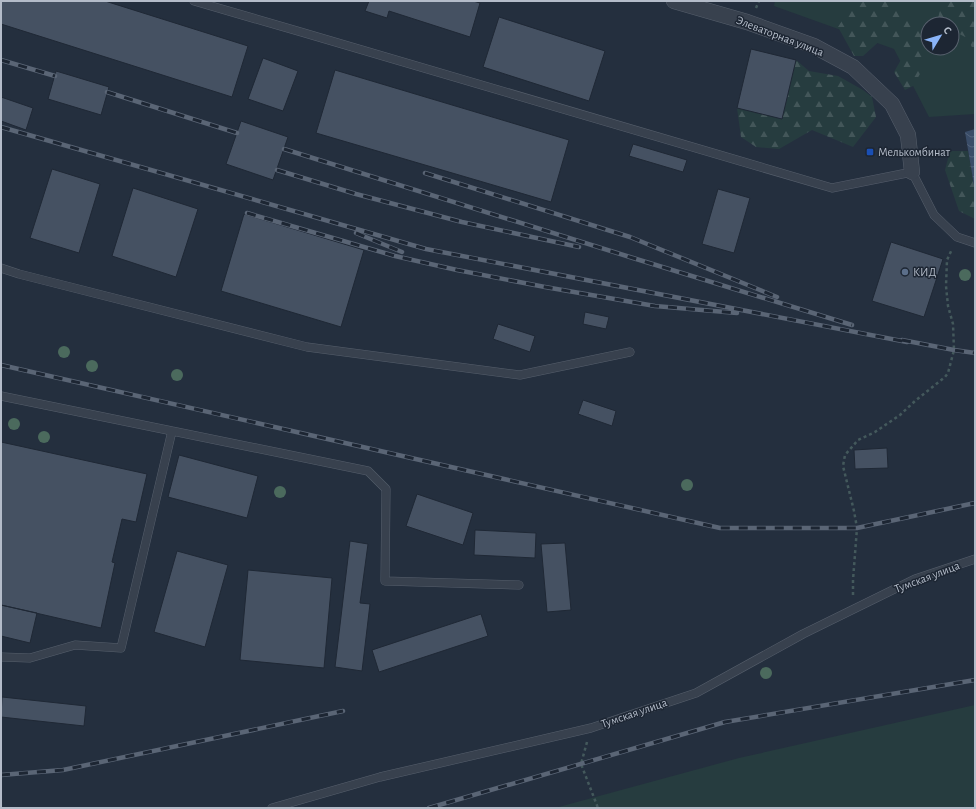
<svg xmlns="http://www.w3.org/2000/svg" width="976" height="809" font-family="'Alegreya Sans',sans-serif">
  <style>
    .green { fill: #263c3f; fill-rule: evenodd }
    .forest { fill: url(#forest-firs) }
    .water { fill: url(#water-waves) }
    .building { fill: #455162; stroke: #1f2835 }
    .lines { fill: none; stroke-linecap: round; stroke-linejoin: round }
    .service-casing { stroke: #565f6c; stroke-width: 9 }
    .minor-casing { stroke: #565f6c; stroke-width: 16 }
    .path { stroke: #44595c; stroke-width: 2.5; stroke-dasharray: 3 3; stroke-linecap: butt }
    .service { stroke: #38414e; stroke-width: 8 }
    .minor { stroke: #38414e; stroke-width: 15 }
    .rail-casing { stroke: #5a6575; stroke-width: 4.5 }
    .rail { stroke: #1d2633; stroke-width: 3; stroke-dasharray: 9; stroke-linecap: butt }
    .tree { fill: #4b6a5d }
    .transit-dot { fill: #1a4fb4; stroke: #1d2633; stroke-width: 1.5 }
    .service-dot { fill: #5c6f8a; stroke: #1d2633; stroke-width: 1.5 }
    .labels { text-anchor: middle; stroke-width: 3; stroke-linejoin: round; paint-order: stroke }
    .street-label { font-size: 12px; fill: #b4bcc9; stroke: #1d2633 }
    .poi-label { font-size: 12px; fill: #b4bcc9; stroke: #1d2633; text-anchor: start }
  </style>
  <defs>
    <pattern id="forest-firs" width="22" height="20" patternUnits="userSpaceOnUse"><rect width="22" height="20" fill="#263c3f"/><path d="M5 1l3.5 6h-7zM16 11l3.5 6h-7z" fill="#435659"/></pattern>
    <pattern id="water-waves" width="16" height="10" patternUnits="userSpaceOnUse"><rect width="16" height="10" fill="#394c67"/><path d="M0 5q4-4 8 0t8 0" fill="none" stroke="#53647b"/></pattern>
  </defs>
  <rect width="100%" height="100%" fill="#242f3e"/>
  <!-- green -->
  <path class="green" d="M775,1H975V114L929,117L894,49L774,6ZM928,24H952V48H928Z
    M975,705V808H555L739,758Z"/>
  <!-- forest -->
  <path class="forest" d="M864,1H892L898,3L912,14L923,33L928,38V48H935L913,86L905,90L894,72L906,51L884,37L863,56H854L838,27L845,16Z
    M942,1H975V53L967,38L952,30V24H939L937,23Z
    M796,60L809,71L838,76L863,90L872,97L876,117L853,147L812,130L779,149L756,147L741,137L737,108L782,119Z
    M950,151H968L975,191V219L959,211L945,170Z"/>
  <!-- water -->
  <path class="water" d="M975,129V191L965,132Z"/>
  <!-- building -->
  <path class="building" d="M1,1H105L248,46L232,97L1,24Z
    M369,1H473L480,3L470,37L389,11L387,18L365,11Z
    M499,17L605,51L589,101L483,67Z
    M751,49L796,60L782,119L737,108Z
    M263,58L298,71L283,111L248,99Z
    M335,70L569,140L551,202L316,133Z
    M56,71L109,87L101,115L48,99Z
    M1,97L33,108L26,130L1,121Z
    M241,121L288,137L273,180L226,164Z
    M633,144L687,160L683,172L629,156Z
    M52,169L100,184L79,253L30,238Z
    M133,188L198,209L176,277L112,256Z
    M718,189L750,198L734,253L702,244Z
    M244,214L364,250L341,327L221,291Z
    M891,242L943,259L924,317L872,301Z
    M585,312L609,317L606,329L583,324Z
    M498,324L535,336L530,352L493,339Z
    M583,400L616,411L612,426L578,414Z
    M1,442L147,474L136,522L122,519L112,562L115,563L101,628L1,605Z
    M887,448L888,468L855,469L854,450Z
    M179,455L258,476L247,518L168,497Z
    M417,494L473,513L463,545L406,526Z
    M475,530L536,533L535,558L474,555Z
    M350,541L368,544L360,603L370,604L362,671L335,667Z
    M565,543L571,610L547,612L541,544Z
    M177,551L228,565L205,647L154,632Z
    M248,570L332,578L324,668L240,660Z
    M1,605L37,613L30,643L1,636Z
    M481,614L488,636L379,672L372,650Z
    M2,697L86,706L84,726L1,717Z"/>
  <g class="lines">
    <!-- service casing -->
    <g class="service-casing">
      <path id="service" d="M194,1L301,32L832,188L912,172L934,215L957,237L975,243
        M1,268L19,274L307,347L520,375L630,352
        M1,396L368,471L386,489L385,581L519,585
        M1,657L30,658L75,645L121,648L172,431
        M272,808L380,777L591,728L696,693L803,634L915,579L975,559"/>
    </g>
    <!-- minor casing -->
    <g class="minor-casing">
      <path id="minor" d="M674,1L747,22L814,46L853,67L892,104L908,135L912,172"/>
    </g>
    <!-- path -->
    <path class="path" d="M756,8L759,1
      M853,595V580L857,528L854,511L843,466L845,455L858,440L875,432L900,415L915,401L945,377L948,373L954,350L953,324L948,306L946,286L947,260L952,249
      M587,742L581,764L598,808"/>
    <!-- service -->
    <use href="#service" class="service"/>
    <!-- minor -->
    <use href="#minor" class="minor"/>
    <!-- rail casing -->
    <g class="rail-casing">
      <path id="rail" d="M1,60L55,76
        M107,92L237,133
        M1,127L426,249L907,342
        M284,149L633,258L852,325
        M277,170L356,194L462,222L579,247
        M425,173L630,237L777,297
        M247,213L395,256L457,270L545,287L655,306L737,313
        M356,233L402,252
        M902,340L954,350L975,353
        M1,365L720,528H857L975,503
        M1,775L63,770L343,711
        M429,808L725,722L975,680"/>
    </g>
    <!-- rail -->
    <use href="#rail" class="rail"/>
  </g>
  <!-- trees -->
  <g class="tree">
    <circle cx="965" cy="275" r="6"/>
    <circle cx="64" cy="352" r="6"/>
    <circle cx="92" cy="366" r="6"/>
    <circle cx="177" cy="375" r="6"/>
    <circle cx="14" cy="424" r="6"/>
    <circle cx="44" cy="437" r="6"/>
    <circle cx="687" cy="485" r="6"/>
    <circle cx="280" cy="492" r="6"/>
    <circle cx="766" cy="673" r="6"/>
  </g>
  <!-- markers -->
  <rect class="transit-dot" x="866" y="148" width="8" height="8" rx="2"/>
  <circle class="service-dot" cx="905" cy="272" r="4"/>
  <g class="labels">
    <!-- street labels -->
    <g class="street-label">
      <text transform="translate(780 36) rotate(21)" y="4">Элеваторная улица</text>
      <text transform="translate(927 577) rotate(-21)" y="4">Тумская улица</text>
      <text transform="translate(634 713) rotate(-19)" y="4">Тумская улица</text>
    </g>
    <!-- poi labels -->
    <g class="poi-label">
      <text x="878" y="156">Мелькомбинат</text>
      <text x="913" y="276">КИД</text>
    </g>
  </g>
  <!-- border -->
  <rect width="976" height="809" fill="none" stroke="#b4bcc9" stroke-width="4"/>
  <!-- north arrow -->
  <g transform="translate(940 36) rotate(52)"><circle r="19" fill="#1d2633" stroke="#59626f"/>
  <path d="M0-3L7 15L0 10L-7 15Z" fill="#8ab4f8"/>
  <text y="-6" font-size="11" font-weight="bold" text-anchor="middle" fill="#b4bcc9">С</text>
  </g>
</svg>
